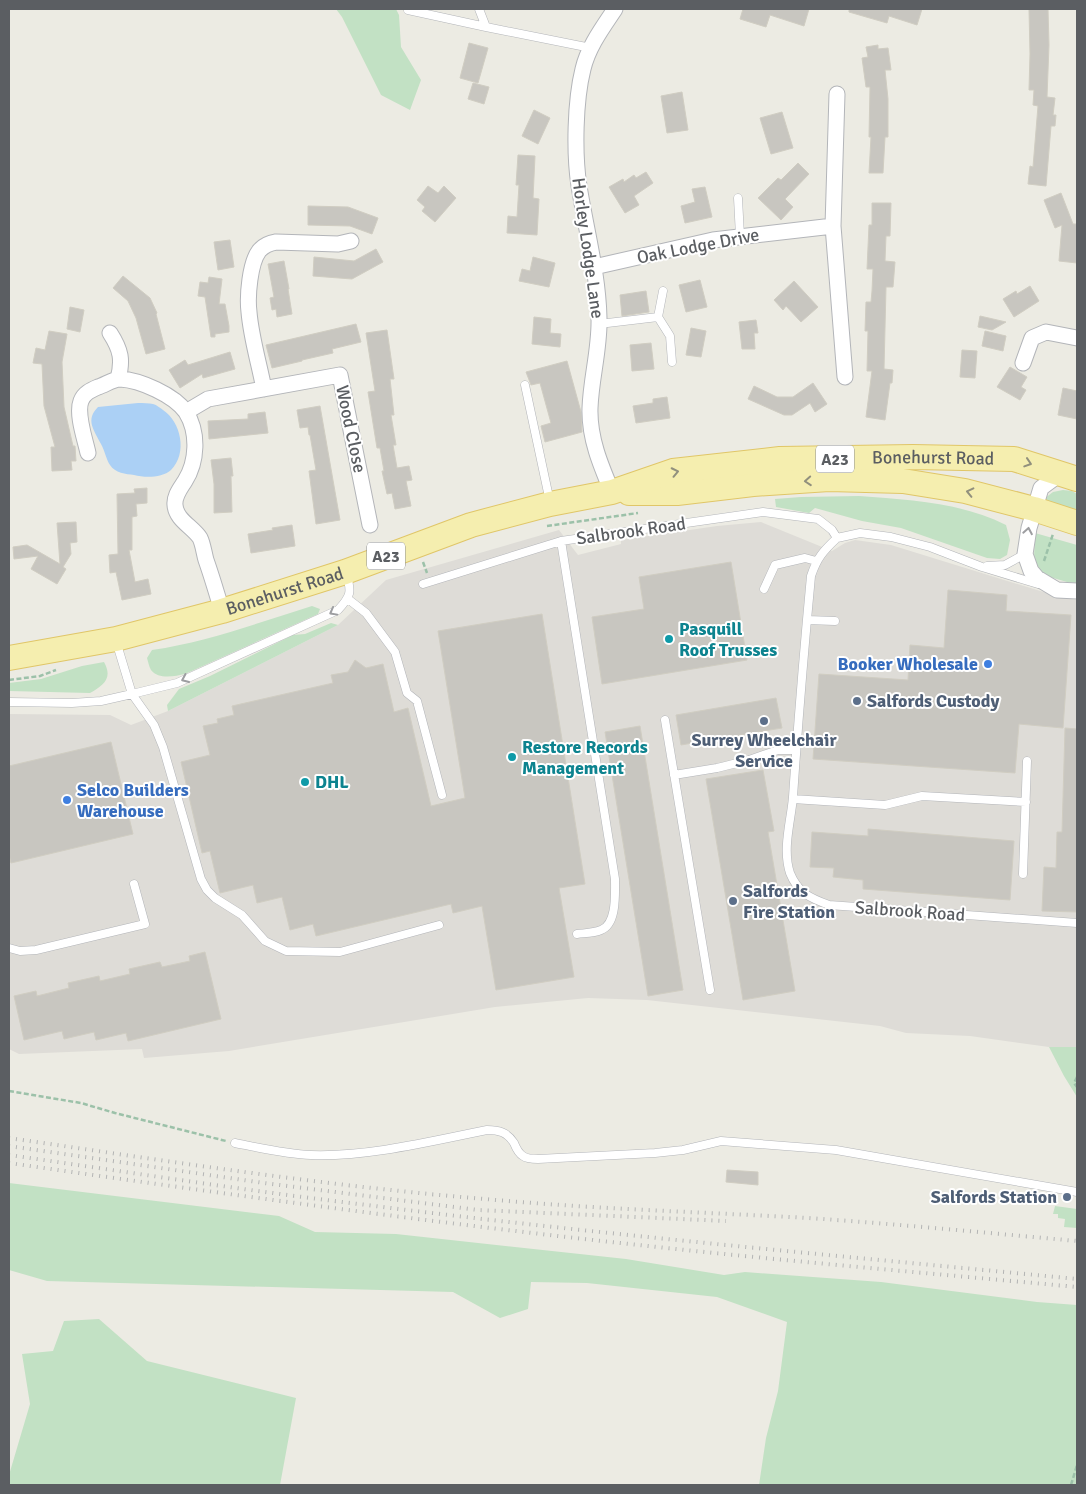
<svg xmlns="http://www.w3.org/2000/svg" width="1086" height="1494" font-family="Signika,sans-serif">
  <style>
    .industrial { fill: #dedcd7 }
    .green { fill: #c2e1c4 }
    .water { fill: #abd0f5 }
    .building { fill: #c8c6c0; stroke: #d0cdc2 }
    .lines { fill: none; stroke-linecap: round; stroke-linejoin: round }
    .service-casing { stroke: #b3b5b9; stroke-width: 9 }
    .minor-casing { stroke: #b3b5b9; stroke-width: 17 }
    .primary-casing { stroke: #e0c668; stroke-width: 26 }
    .path { stroke: #9cc1a9; stroke-width: 2.5; stroke-dasharray: 5 2.5; stroke-linecap: butt }
    .service { stroke: #fff; stroke-width: 8 }
    .minor { stroke: #fff; stroke-width: 15 }
    .primary { stroke: #f5eeaf; stroke-width: 24 }
    .rail { stroke: #b3b4b4; stroke-width: 4; stroke-dasharray: 1 6; stroke-linecap: butt }
    .oneway { stroke: #91907d }
    .oneway2 { stroke: #9d9ea1 }
    .culture-dot { fill: #0f9aa8; stroke: #fff; stroke-width: 2 }
    .shop-dot { fill: #3f7fe0; stroke: #fff; stroke-width: 2 }
    .service-dot { fill: #5c6f8a; stroke: #fff; stroke-width: 2 }
    .labels { text-anchor: middle; stroke-width: 4; stroke-linejoin: round; paint-order: stroke }
    .shield { fill: #fff; stroke: #8c8e91; stroke-width: 1 }
    .shield-label { font-size: 16px; font-weight: bold; fill: #5b5e62 }
    .street-label { font-size: 18px; fill: #5b5e62; stroke: #fff }
    .culture-label { font-size: 18px; font-weight: bold; fill: #0d838f; stroke: #fff; text-anchor: start }
    .shop-label { font-size: 18px; font-weight: bold; fill: #366cbe; stroke: #fff; text-anchor: end }
    .service-label { font-size: 18px; font-weight: bold; fill: #4e5e75; stroke: #fff; text-anchor: start }
  </style>
  <rect width="100%" height="100%" fill="#ecebe3"/>
  <!-- industrial -->
  <path class="industrial" d="M761,522L832,551L845,543L855,540L891,545L1063,598L1077,600V1047H1049L970,1036L906,1033L880,1026L647,1000L588,998L495,1007L229,1051L144,1058L142,1049L19,1054L9,1049V714L110,715L131,725L168,711L338,625L386,580L559,530L578,555L621,544V540L717,526Z"/>
  <!-- green -->
  <path class="green" d="M336,9H396L399,15L401,47L421,80L410,110L381,95L342,17Z
    M1063,490L1072,491L1077,494V514L1046,503L1045,498L1053,492Z
    M859,496C909,500 960,502 1006,525L1010,540L1007,555L1000,559L987,558L901,528L862,521L815,508L809,513L776,507L775,499L801,497Z
    M1035,533L1077,545V583L1067,582L1043,575L1039,572L1034,558Z
    M312,606L320,609L318,614L185,674C175,676 159,680 151,670C149,667 148,661 147,658L152,650C207,642 260,622 312,606Z
    M331,623L338,625L168,711L167,705L179,689L210,676L293,635L305,634Z
    M104,662C113,678 104,685 90,693L9,691V683L41,679L82,666Z
    M1049,1047H1077V1097L1064,1076Z
    M9,1183L279,1216L315,1232L396,1234L626,1259L724,1275L745,1272L881,1282L1037,1302L1077,1305V1485H759L766,1438L778,1391L787,1322L717,1297L587,1283L531,1282L528,1309L500,1318L453,1292L47,1281L9,1270Z
    M1055,1206L1077,1209V1228L1064,1227L1065,1219L1058,1218V1214H1053Z
    M99,1319L147,1361L296,1398L280,1485H9V1475L30,1404L22,1354L53,1351L64,1321Z"/>
  <!-- water -->
  <path class="water" d="M138,403C143,403 149,403 153,404C157,405 160,408 163,410C181,422 188,453 171,470C162,478 145,478 134,475C126,474 115,473 110,465C106,459 105,451 101,444C94,430 85,420 98,407Z"/>
  <!-- building -->
  <path class="building" d="M743,9H809L804,26L770,15L766,27L740,19Z
    M849,9H922L917,25L889,16L887,23L849,12Z
    M1029,9H1048L1049,45L1047,97L1055,98L1053,115H1056L1055,126H1051L1046,186L1028,184L1030,166L1033,167L1038,106L1033,105L1034,90H1029L1030,54Z
    M469,43L488,48L478,83L460,78Z
    M878,45V49L888,48L891,70H885L888,99V137H885L883,173H869L871,137H869L870,87H866L862,58L868,57L866,47Z
    M473,83L489,87L484,104L468,99Z
    M682,92L688,130L667,133L661,96Z
    M534,110L550,118L538,144L522,136Z
    M782,112L793,148L771,154L760,118Z
    M518,155L535,156L533,198L539,199L537,235L507,233L508,216L517,217L519,185H516Z
    M798,163L809,174L785,199L793,207L781,220L758,198L778,178L781,180Z
    M646,172L653,183L634,196L639,205L625,213L609,187L623,179L624,182L634,175L636,178Z
    M428,186L438,193L444,186L456,198L435,222L422,211L425,207L417,200Z
    M705,187L712,217L685,223L681,206L695,202L692,189Z
    M1061,193L1073,224H1077V263L1059,261L1062,225L1055,228L1044,200Z
    M872,203H891L890,236H886L885,261L895,262L893,287H886L884,369L893,370L892,383H890L885,420L866,417L872,371H867L868,331H865L866,302H871L872,291L873,269H867L869,225H872Z
    M308,206L348,207L378,218L372,234L350,226L308,225Z
    M230,240L234,267L218,270L214,242Z
    M376,249L383,262L352,279L313,276L314,257L354,261Z
    M533,257L555,263L549,287L519,281L522,269L530,271Z
    M284,261L289,289H288L292,314L277,317L276,309L272,310L270,298L274,297L268,264Z
    M123,276L150,298L157,313L156,314L165,349L146,354L136,318L128,301L113,288Z
    M209,277L222,279L219,304H225L229,326V332L215,334V337H211L205,297L198,296L200,282L208,283Z
    M700,280L707,307L686,312L679,285Z
    M794,281L818,307L801,322L786,306L783,310L774,300Z
    M1030,286L1039,301L1014,317L1003,299L1016,291L1017,294Z
    M646,291L649,312L622,316L620,295Z
    M70,307L84,310L80,332L67,329Z
    M980,316L1006,322L992,330L978,327Z
    M534,317L551,319L550,333L561,334L560,347L532,344Z
    M756,320L758,333H754L755,349H742L739,322Z
    M356,324L361,342L332,349L333,353L302,360V361L272,368L266,345Z
    M691,328L706,331L701,357L686,355Z
    M387,330L394,379H390L394,415H391L396,445H393L397,468L409,466L412,480L406,481L411,506L395,509L392,493L387,494L382,471H384L380,448H377L368,392L375,391L366,333Z
    M49,331L67,334L62,362L64,407L73,446H75L76,461H71L72,470L52,471L51,447H55L44,406L42,364L33,363L36,348L45,350Z
    M985,331L1006,336L1003,351L982,346Z
    M651,343L654,369L632,371L630,345Z
    M962,350L977,351L975,378L960,377Z
    M230,352L235,369L203,378L202,374L180,388L169,370L185,360L188,365Z
    M567,361L581,412L582,432L545,442L541,426L551,423L540,383L531,385L526,372Z
    M1010,367L1027,377L1021,387L1026,390L1020,400L997,387Z
    M813,383L827,404L815,412L810,403L792,415H784L748,399L754,386L777,397H793Z
    M1063,388L1077,391V419L1058,415Z
    M667,397L670,418L636,423L633,406L653,403V399Z
    M320,406L340,520L316,524L309,471L316,470L310,435H309L308,427L300,428L297,410Z
    M265,412L268,433L209,439L208,421L248,419V414Z
    M231,458L233,476H231L232,512L214,513V484L211,460Z
    M147,488V503L136,504L137,516L132,517V550H129L135,582L148,579L151,594L122,600L116,572L110,573L109,555L118,554L117,494L135,493L134,489Z
    M76,522L77,542L70,543L71,554L63,567L66,569L57,584L31,569L38,556L14,559L13,547L27,545L60,564L57,523Z
    M292,525L295,546L251,553L248,534L273,530L272,528Z
    M731,562L747,660L602,684L592,617L644,609L639,577Z
    M948,590L1007,595L1006,611L1071,615L1063,728L1019,724L1015,773L813,759L819,674L908,680L910,645L944,648Z
    M542,614L585,884L559,888L574,977L496,990L482,906L453,913L451,904L316,936L313,924L290,930L282,897L257,903L253,885L220,893L210,851L202,853L181,762L210,755L203,726L218,723L217,719L234,715L232,706L333,683L331,675L348,672L355,660L366,668L383,664L394,712L408,708L431,806L465,798L438,631Z
    M776,698L782,728L681,745L676,715Z
    M640,726L683,990L648,996L605,732Z
    M1065,728L1077,729V912L1042,911L1044,867L1056,868L1057,832H1062Z
    M111,742L133,834L11,863L9,855V766Z
    M763,770L774,831L768,832L795,991L743,1000L706,779Z
    M868,829L1014,841L1010,900L863,889V880L833,877L834,868L810,867L812,832L868,836Z
    M205,952L221,1019L128,1041L126,1033L96,1040L94,1032L64,1039L62,1031L24,1040L14,996L36,991L37,996L69,988L68,983L99,976L100,981L130,974L129,969L160,962L162,967L190,961L189,956Z
    M727,1170L758,1172V1185L726,1182Z"/>
  <g class="lines">
    <!-- service casing -->
    <g class="service-casing">
      <path id="service" d="M479,9L486,27L591,48
        M408,10L486,27
        M738,198L740,236
        M658,317L663,291
        M599,324L658,317L670,336L672,362
        M525,385L550,502
        M837,538C823,551 817,558 811,576C804,650 798,723 793,797C791,821 782,849 790,873C798,893 810,898 829,905L1077,923
        M561,541L615,879C615,894 617,924 601,930C594,933 585,933 577,934
        M987,566L1005,565L1025,554
        M346,573C352,592 351,596 338,610L177,683L132,694L154,725L163,747L201,879L207,890L215,898L242,915L265,941L286,951L340,952L439,925
        M423,584L561,541L763,512L818,519L832,530L837,538L860,533L891,537L930,547L982,567L1038,584
        M764,589L775,565L805,558L816,561
        M348,599L366,613L395,652L407,693L417,701L442,795
        M807,620L835,621
        M9,702L72,703L101,701L132,694L116,641
        M665,720L710,990
        M674,775L717,768L749,760L778,750H796
        M793,799L885,805L922,796L1026,802
        M1023,874L1027,761
        M9,948L20,951L36,950L145,924L134,884
        M235,1143C260,1148 286,1154 311,1155C368,1157 432,1141 487,1130C499,1130 507,1132 514,1143C516,1148 518,1153 523,1156C527,1159 533,1159 538,1159L655,1153L683,1150L721,1141L836,1150L1077,1192"/>
    </g>
    <!-- minor casing -->
    <g class="minor-casing">
      <path id="minor" d="M837,94L833,226L845,377
        M594,267L713,240L833,226
        M110,333C121,350 123,360 118,379
        M1023,363L1032,338L1046,332L1077,338
        M264,389C259,363 251,337 249,312C247,296 250,263 259,251C264,245 270,243 276,242L338,244L351,241
        M186,412L208,399L340,375L370,525
        M88,453C85,439 76,414 81,401C84,393 91,390 98,387C105,385 113,379 120,379C140,380 174,395 186,412C199,433 197,462 185,481C180,489 174,496 175,505C176,520 193,527 200,538C203,544 204,553 206,560C212,577 217,594 222,611
        M1060,474L1041,488L1029,528L1025,554L1031,571L1037,578L1057,590L1077,591
        M612,492C601,466 589,438 590,408C591,378 600,348 599,318C598,273 586,230 579,186C574,153 575,101 583,69C588,47 603,27 615,9"/>
    </g>
    <!-- primary casing -->
    <g class="primary-casing">
      <g id="primary">
        <path d="M629,493H677L753,484L829,479L903,481L965,491L1034,509L1077,523"/>
        <path id="s1" d="M9,658L116,639L222,611L345,572L471,525L550,504L612,492L673,471L780,459L913,457L1014,459L1077,479"/>
      </g>
    </g>
    <!-- path -->
    <path class="path" d="M547,526L638,513
      M1044,561L1053,534
      M423,562L427,573
      M9,680L40,676L56,670
      M1077,1077L1074,1083L1077,1087
      M9,1091L81,1103L115,1113L226,1141
      M1071,1485L1077,1465"/>
    <!-- service -->
    <use href="#service" class="service"/>
    <!-- minor -->
    <use href="#minor" class="minor"/>
    <!-- primary -->
    <use href="#primary" class="primary"/>
    <!-- rail -->
    <path class="rail" d="M9,1138C167,1161 325,1186 485,1199C593,1209 701,1212 808,1218C898,1224 988,1233 1077,1241
      M9,1146L264,1183L478,1210L726,1221
      M9,1155C128,1172 248,1191 367,1205C604,1235 841,1256 1077,1279
      M9,1163C225,1194 441,1224 657,1247C797,1262 937,1274 1077,1287"/>
  </g>
  <!-- one-way arrows -->
  <defs><path id="oneway-chevron" d="M-2-3.5L2.5 0L-2 3.5" fill="none" stroke-width="1.6" stroke-linecap="round" stroke-linejoin="round" transform="scale(1.25)"/></defs>
  <g class="oneway">
    <use href="#oneway-chevron" transform="translate(1028 463) rotate(18)"/>
    <use href="#oneway-chevron" transform="translate(675 472) rotate(-12)"/>
    <use href="#oneway-chevron" transform="translate(808 481) rotate(176)"/>
    <use href="#oneway-chevron" transform="translate(970 492) rotate(-167)"/>
  </g>
  <g class="oneway2">
    <use href="#oneway-chevron" transform="translate(1028 531) rotate(-80)"/>
    <use href="#oneway-chevron" transform="translate(333 612) rotate(151)"/>
    <use href="#oneway-chevron" transform="translate(185 679) rotate(156)"/>
  </g>
  <!-- markers -->
  <g class="culture-dot">
    <circle cx="669" cy="639" r="5"/>
    <circle cx="512" cy="757" r="5"/>
    <circle cx="305" cy="782" r="5"/>
  </g>
  <g class="shop-dot">
    <circle cx="988" cy="664" r="5"/>
    <circle cx="67" cy="800" r="5"/>
  </g>
  <g class="service-dot">
    <circle cx="857" cy="701" r="5"/>
    <circle cx="764" cy="721" r="5"/>
    <circle cx="733" cy="901" r="5"/>
    <circle cx="1067" cy="1197" r="5"/>
  </g>
  <g class="labels">
    <!-- shield labels -->
    <g class="shield">
      <rect x="816" y="445.5" width="38" height="27" rx="4"/>
      <rect x="367" y="542.5" width="38" height="27" rx="4"/>
    </g>
    <g class="shield-label">
      <text x="835" y="465">A23</text>
      <text x="386" y="562">A23</text>
    </g>
    <!-- street labels -->
    <g class="street-label">
      <text transform="translate(698 246) rotate(-11)" y="6">Oak Lodge Drive</text>
      <text transform="translate(588 248) rotate(82)" y="6">Horley Lodge Lane</text>
      <text transform="translate(351 429) rotate(78)" y="6">Wood Close</text>
      <text dy="6" stroke="none"><textPath href="#s1" startOffset="952">Bonehurst Road</textPath></text>
      <text transform="translate(631 531) rotate(-8)" y="6">Salbrook Road</text>
      <text dy="6" stroke="none"><textPath href="#s1" startOffset="284">Bonehurst Road</textPath></text>
      <text transform="translate(910 911) rotate(4)" y="6">Salbrook Road</text>
    </g>
    <!-- culture labels -->
    <g class="culture-label">
      <text x="679" y="635">Pasquill<tspan x="679" dy="21">Roof Trusses</tspan></text>
      <text x="522" y="753">Restore Records<tspan x="522" dy="21">Management</tspan></text>
      <text x="315" y="788">DHL</text>
    </g>
    <!-- shop labels -->
    <g class="shop-label">
      <text x="978" y="670">Booker Wholesale</text>
      <text x="77" y="796" text-anchor="start">Selco Builders<tspan x="77" dy="21">Warehouse</tspan></text>
    </g>
    <!-- service labels -->
    <g class="service-label">
      <text x="867" y="707">Salfords Custody</text>
      <text x="764" y="746" text-anchor="middle">Surrey Wheelchair<tspan x="764" dy="21">Service</tspan></text>
      <text x="743" y="897">Salfords<tspan x="743" dy="21">Fire Station</tspan></text>
      <text x="1057" y="1203" text-anchor="end">Salfords Station</text>
    </g>
  </g>
  <!-- border -->
  <rect width="1086" height="1494" fill="none" stroke="#5b5e62" stroke-width="20"/>
</svg>
